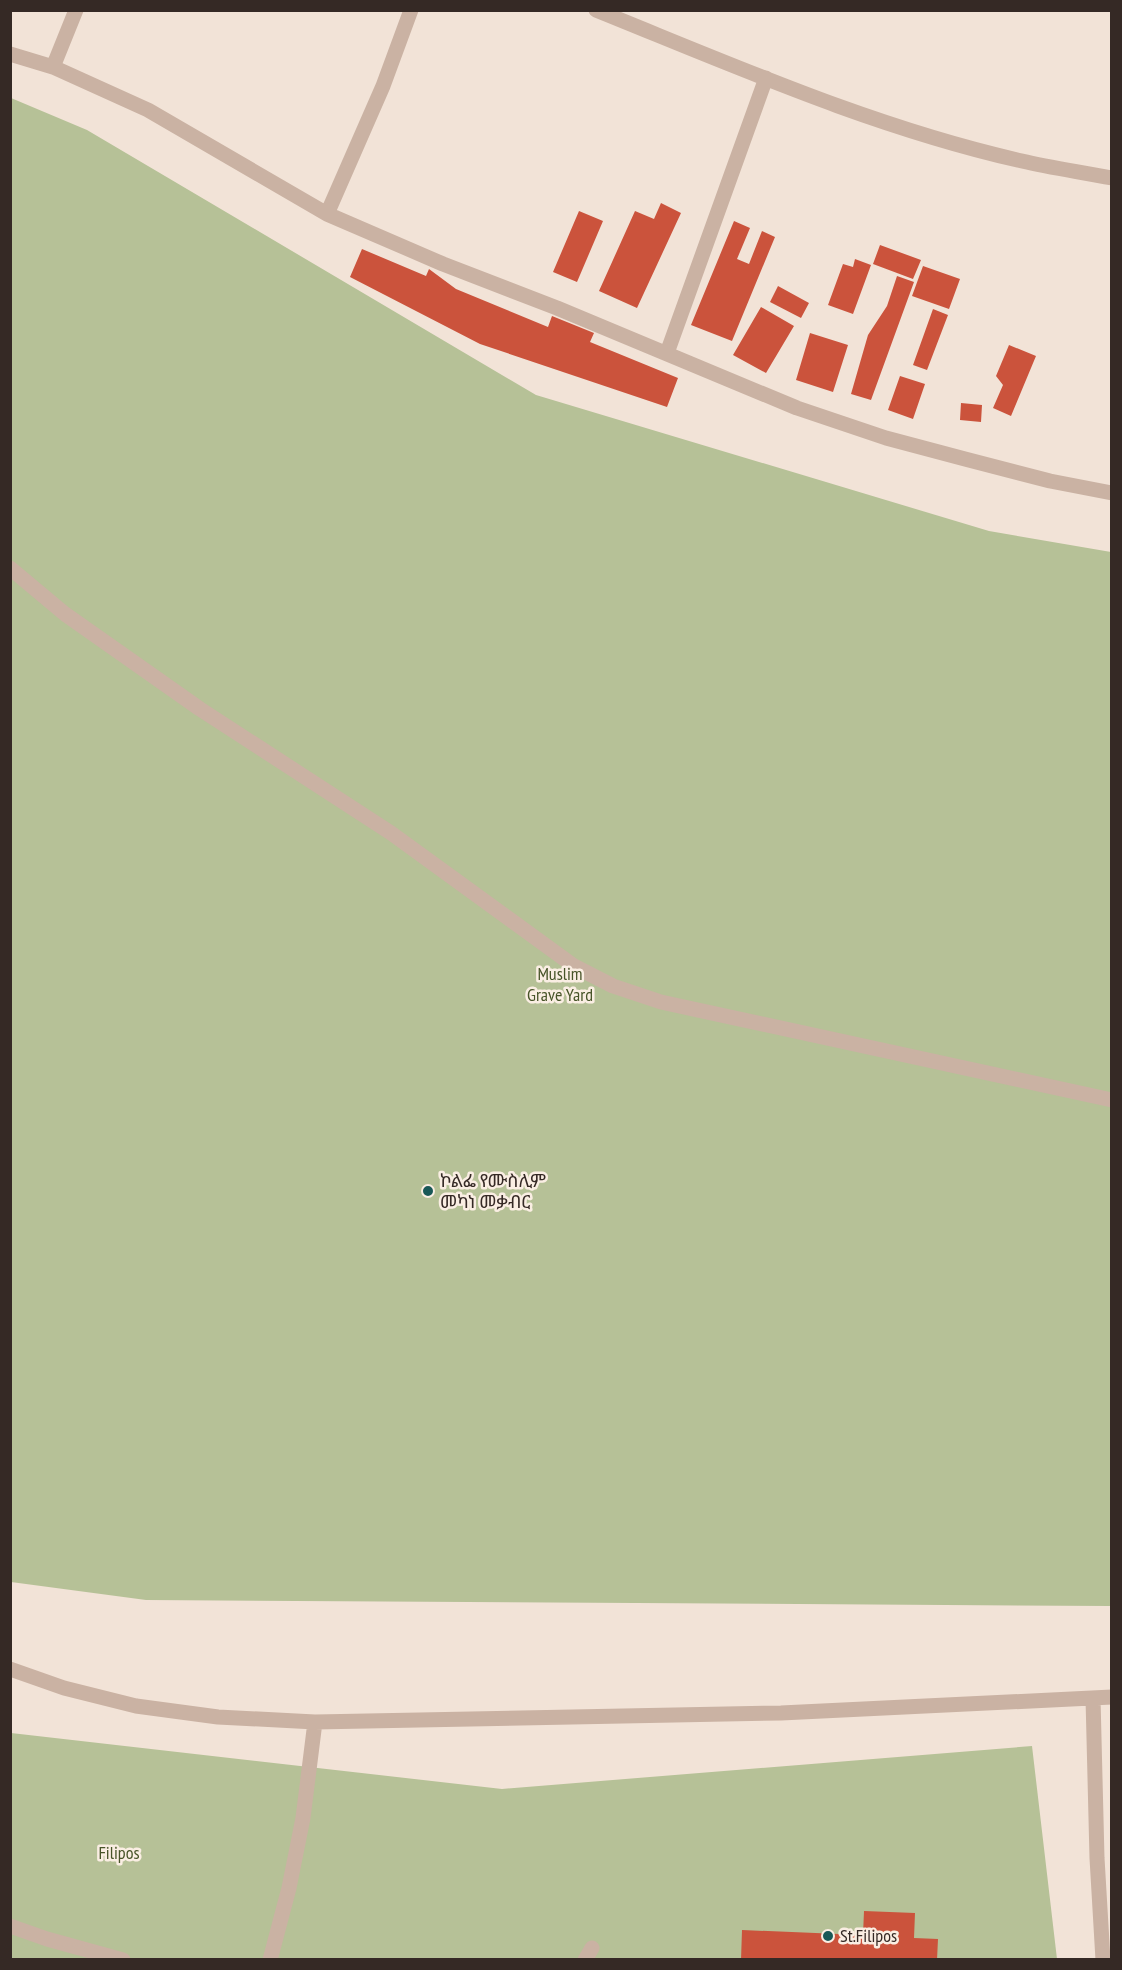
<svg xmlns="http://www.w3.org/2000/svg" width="1122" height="1970" font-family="'PT Sans Narrow','Noto Sans Ethiopic',sans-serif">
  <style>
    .green { fill: #b6c197 }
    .building { fill: #cb533c }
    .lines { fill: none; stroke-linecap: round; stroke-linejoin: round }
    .minor { stroke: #cab2a3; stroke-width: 15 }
    .poi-dot { fill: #195857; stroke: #faeee3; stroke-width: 2 }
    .labels { text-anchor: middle; stroke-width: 5; stroke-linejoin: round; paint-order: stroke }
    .park-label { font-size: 18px; fill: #475428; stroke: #faeee3 }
    .poi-label { font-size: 18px; fill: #352925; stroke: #faeee3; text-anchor: start }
  </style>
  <rect width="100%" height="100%" fill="#f2e3d7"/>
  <!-- green -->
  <path class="green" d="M11,98L87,130L536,395L989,531L1111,552V1606L146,1600L11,1582Z
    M11,1733L502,1789L1032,1746L1057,1959L11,1960Z"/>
  <!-- building -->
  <path class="building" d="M661,203L681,213L637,308L599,291L635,211L654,219Z
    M579,211L603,221L577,282L553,272Z
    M734,221L750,228L737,259L749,264L762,231L775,237L732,341L691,325Z
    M880,245L921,260L913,279L873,264Z
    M362,249L426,276L429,269L456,289L548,327L552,316L594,333L590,342L678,378L667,407L480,344L350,277Z
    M855,259L871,265L853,314L828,305L843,264L853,267Z
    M923,266L960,279L949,309L912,296Z
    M897,276L914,282L871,400L851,394L868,335L887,306Z
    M778,286L809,303L801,318L770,302Z
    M761,307L794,326L766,373L733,355Z
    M933,309L948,315L927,370L913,365Z
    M810,333L848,345L833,392L796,380Z
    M1009,345L1036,356L1011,416L993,408L1003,385L996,376Z
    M900,376L925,384L913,419L888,410Z
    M961,403L982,405L981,422L960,420Z
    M864,1911L915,1913L914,1938L938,1939L937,1960H741L742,1930L863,1935Z"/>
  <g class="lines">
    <!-- minor -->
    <path class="minor" d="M596,10C735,66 875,128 1022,161C1051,168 1082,172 1112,178
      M10,54L53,67L148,110L327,214L443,264L557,308L797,408L886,438L965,459L1050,481L1112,493
      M53,67L76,10
      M327,214L383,86L411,10
      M667,353L766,78
      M10,568L65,614L200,709L391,833L574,966L613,986L661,1002L1112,1100
      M10,1669L64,1688L136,1706L218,1717L315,1722L781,1713L1112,1697
      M1093,1698L1097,1858L1103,1960
      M10,1926L47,1939L123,1960
      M270,1960L289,1888L303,1818L315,1722
      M585,1960L592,1948"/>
  </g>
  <!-- markers -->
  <g class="poi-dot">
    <circle cx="428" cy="1191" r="6"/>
    <circle cx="828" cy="1936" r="6"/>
  </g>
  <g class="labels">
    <!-- park labels -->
    <g class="park-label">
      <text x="560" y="980">Muslim<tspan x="560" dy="21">Grave Yard</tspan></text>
      <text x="119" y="1859">Filipos</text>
    </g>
    <!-- poi labels -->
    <g class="poi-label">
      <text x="440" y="1187">ኮልፌ የሙስሊም<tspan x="440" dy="21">መካነ መቃብር</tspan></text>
      <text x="840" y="1942">St.Filipos</text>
    </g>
  </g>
  <!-- border -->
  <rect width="1122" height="1970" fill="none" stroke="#352925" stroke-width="24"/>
</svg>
